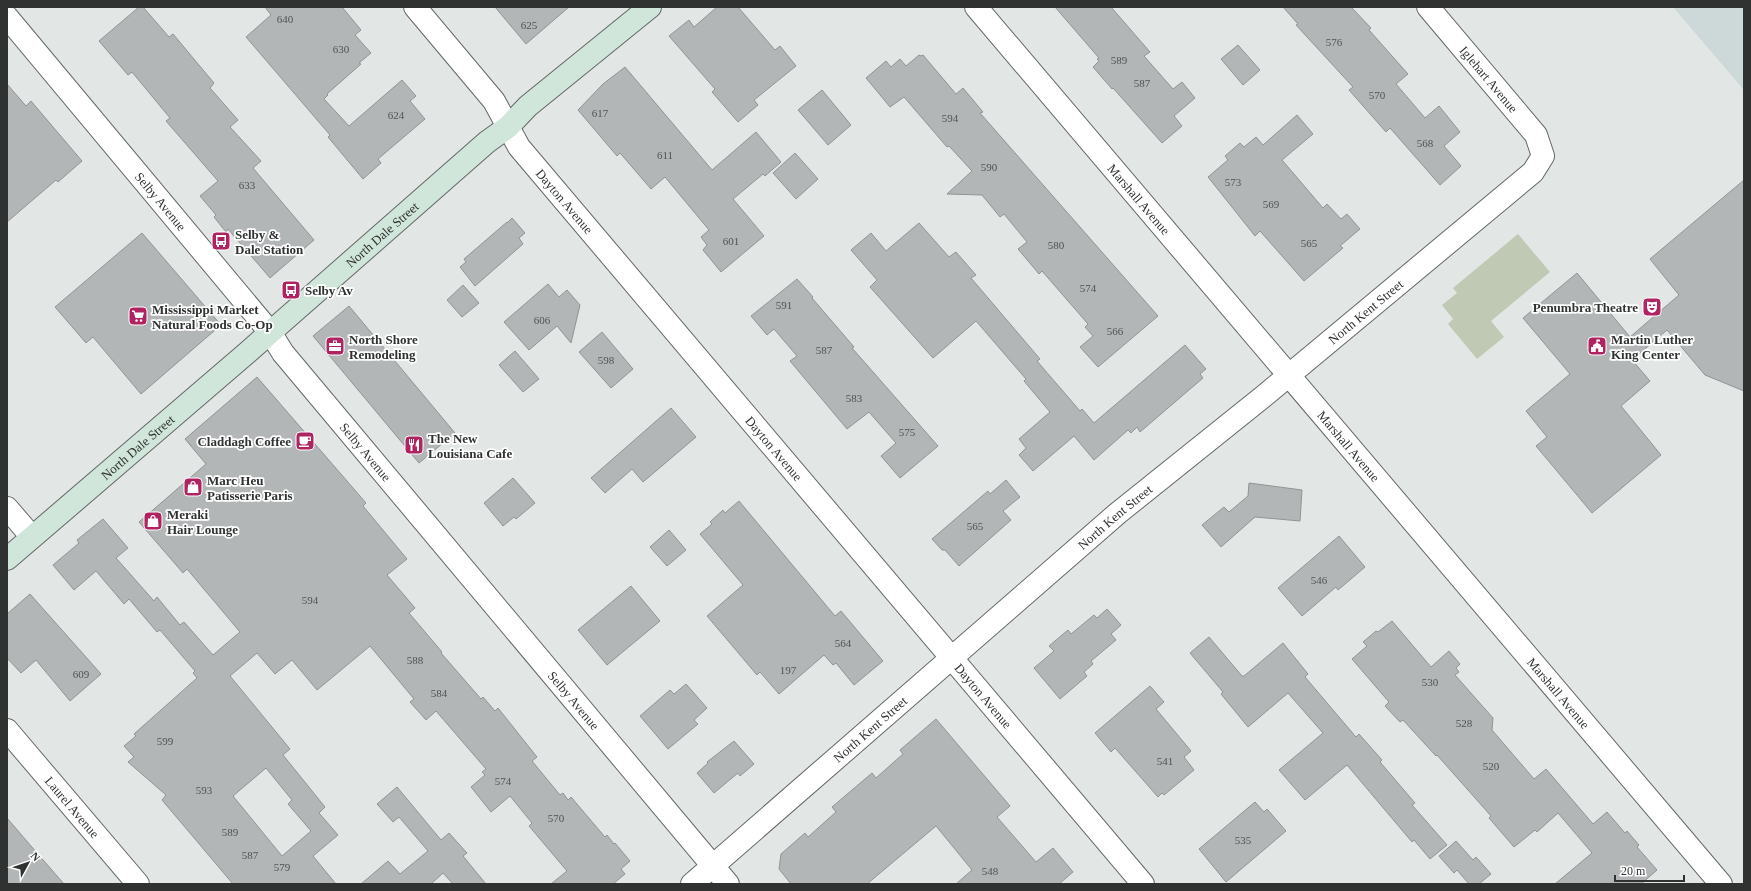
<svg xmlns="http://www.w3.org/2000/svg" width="1751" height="891" font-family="'Times New Roman',serif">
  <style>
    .built { fill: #ccd9d8 }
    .green { fill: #c0c9b3 }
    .building { fill: #b3b6b7; stroke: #919496; fill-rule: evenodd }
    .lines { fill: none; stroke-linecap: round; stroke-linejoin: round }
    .minor-casing { stroke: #646767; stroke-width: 24 }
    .tertiary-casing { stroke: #646767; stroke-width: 24 }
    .secondary-casing { stroke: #646767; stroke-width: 24 }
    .minor { stroke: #fff; stroke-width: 22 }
    .tertiary { stroke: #fff; stroke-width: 22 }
    .secondary { stroke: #d0e6da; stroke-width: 22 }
    .labels { text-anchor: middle; stroke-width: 3.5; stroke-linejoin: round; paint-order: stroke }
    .number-label { font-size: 11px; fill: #515353 }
    .street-label { font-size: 13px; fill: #303232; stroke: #fff }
    .poi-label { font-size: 13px; font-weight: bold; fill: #303232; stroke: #fff; text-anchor: start }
  </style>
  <rect width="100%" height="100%" fill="#e2e6e5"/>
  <!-- built -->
  <path class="built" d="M1673,7H1744V90Z"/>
  <!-- green -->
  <path class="green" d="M1518,234L1550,272L1491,321L1504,337L1477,359L1448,324L1453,319L1442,305L1457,293L1453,288Z"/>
  <!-- building -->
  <path class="building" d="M139,7H143L169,37L173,34L214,83L210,88L238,120L230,127L261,161L253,168L314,240L270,278L228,229L226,232L214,217L216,215L200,196L218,181L166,121L170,118L132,72L128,75L99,41Z
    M265,7H342L361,30L355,35L371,53L359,63L361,64L327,94L328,95L324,99L349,126L402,80L416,96L410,101L425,119L378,159L381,163L363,179L328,137L330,135L246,37L271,15Z
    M495,7H569L526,44Z
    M717,7H738L775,50L780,46L796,66L754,100L758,105L738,122L712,92L715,89L669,36L689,20L694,27Z
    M1055,7H1111L1150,52L1144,56L1173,89L1182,82L1195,98L1174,116L1182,126L1162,143L1113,88L1112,89L1093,67L1099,61L1097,59L1099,58Z
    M1283,7H1351L1371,28L1369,30L1408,74L1396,84L1425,118L1439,106L1460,132L1444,146L1461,166L1440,185L1390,128L1386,132L1349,90L1353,87L1296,25L1298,24Z
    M1238,45L1260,70L1243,85L1221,59Z
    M919,55L921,56L923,55L956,94L963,88L983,112L980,113L1158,316L1098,367L1080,347L1093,336L1085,327L1088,324L1042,271L1039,274L1018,249L1027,242L1004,214L1000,217L982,195L947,194L972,171L949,146L947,147L904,97L890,107L866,78L886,61L891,67L900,59L906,66Z
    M625,67L712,170L756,132L781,162L765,176L763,174L733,199L764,236L721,272L703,250L707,245L701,237L709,230L665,177L651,189L620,153L617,156L578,110L603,84Z
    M7,84L26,106L31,101L82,161L58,182L56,180L7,222Z
    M822,90L851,125L828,145L798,110Z
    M1297,115L1313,134L1282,160L1323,208L1327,204L1341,219L1347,214L1360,229L1340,246L1343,248L1304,281L1260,231L1255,236L1208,177L1228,160L1225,156L1240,143L1244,147L1256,137L1263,145Z
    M795,153L818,179L796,199L773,173Z
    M1744,180V391L1705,375L1667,330L1632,360L1650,381L1621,406L1661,455L1592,513L1536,446L1547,437L1526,411L1570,374L1523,318L1577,273L1630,337L1679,295L1650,259Z
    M512,218L525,233L519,238L523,244L475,286L460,267L466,262L464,259L507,222V223Z
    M919,223L949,257L956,252L976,275L971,278L1040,359L1037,361L1080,411L1082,409L1094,423L1185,345L1206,369L1200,374L1203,378L1140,432L1137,427L1131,433L1128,430L1094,460L1074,436L1033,471L1019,455L1026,448L1019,439L1050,412L1024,381L1026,379L976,321L933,358L870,287L877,280L851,250L871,233L886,251Z
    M142,233L221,325L141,394L93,337L86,343L55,307Z
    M797,279L813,297L812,298L854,347L852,348L938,446L900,478L881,456L896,443L869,412L847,429L790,361L797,356L774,329L767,335L751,316Z
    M548,284L559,297L567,290L580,305L571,343L557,326L529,350L504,322Z
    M463,285L479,303L462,317L447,300Z
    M349,306L455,433L419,463L313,336Z
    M602,332L633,369L611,388L579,352Z
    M515,351L539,379L523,392L499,365Z
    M257,377L366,503L363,506L407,559L387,575L415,608L409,613L442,652L441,653L481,699L483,697L495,711L498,708L537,757L532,761L560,795L563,793L568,800L571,797L605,837L607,835L614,844L615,843L630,861L621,869L625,874L613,884H551L567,871L529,826L532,823L510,796L491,812L471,787L485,775L482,772L486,769L436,711L426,720L410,702L414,699L370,646L317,690L292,660L275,674L257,653L230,676L290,749L283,755L325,807L319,813L338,835L313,856L336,884H233L162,800L166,795L128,762L134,757L124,746L136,736L134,734L197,678L193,673L195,671L160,630L157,632L129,599L124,604L96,571L74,590L53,565L79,543L77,540L103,519L128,548L116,558L154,601L157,597L180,625L184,622L213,655L240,632L187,569L183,573L139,522L206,464L185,439ZM266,768L292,800L288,804L311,831L282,856L233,796Z
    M671,408L696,437L643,482L632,469L605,493L591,478Z
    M513,478L535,503L516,519L514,517L503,526L484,503Z
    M1006,480L1020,497L1003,511L1011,520L959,566L945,550H942L932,539L988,491L990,494Z
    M1249,483L1302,490L1300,521L1255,517L1221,547L1202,525L1224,507L1229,512L1248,496Z
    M739,501L835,616L841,611L883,661L854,685L836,663L833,665L824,655L779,694L760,672L757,675L707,616L743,585L700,534L712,524L710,522L723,510L725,513Z
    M669,530L686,550L667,566L650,547Z
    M1339,536L1365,567L1338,590L1336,587L1302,616L1278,588Z
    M631,586L660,621L607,665L578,630Z
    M30,594L101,674L70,701L36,660L21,673L7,658V614Z
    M1107,609L1121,625L1111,634L1116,640L1091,661L1093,664L1084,672L1087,676L1060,699L1034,668L1054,651L1049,646L1068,630L1071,634L1094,615L1097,618Z
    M1392,621L1431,667L1449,651L1460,664L1456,668L1459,672L1455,675L1493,718L1492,730L1534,779L1546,769L1593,824L1607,812L1625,833L1627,831L1639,845L1637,847L1657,870L1641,884H1555L1592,853L1558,813L1537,832L1535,830L1514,847L1489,818L1491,816L1437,755L1436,756L1403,720L1400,722L1385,706L1389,702L1352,659L1367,646L1363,642L1376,631L1378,632Z
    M1209,637L1242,676H1244L1283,643L1308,674L1305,677L1356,737L1359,734L1382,760L1380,762L1415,803L1412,805L1447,845L1430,859L1414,840L1412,842L1347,765L1305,800L1279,770L1323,733L1288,693L1248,727L1221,694L1223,692L1190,653Z
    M686,684L707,708L694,720L698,724L668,749L640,716L670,690L674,694Z
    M1150,686L1164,702L1156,709L1191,751L1184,757L1194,770L1164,795L1162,793L1158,797L1115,748L1111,752L1095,733Z
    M936,719L1010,806L997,817L1036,862L1053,848L1073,872L1059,884H956L972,870L936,826L867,884H791L779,869L781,854L805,833L808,837L836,812L832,807L872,773L876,778L903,754L900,750Z
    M734,741L754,764L740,776L738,773L714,793L697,773L708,763L707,762Z
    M397,787L441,840L449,833L467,853L463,856L486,884H453L443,873L431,884H361L388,861L400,874L428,851L399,817L393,822L377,804Z
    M1255,802L1264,812L1267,809L1286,831L1226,882L1199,849Z
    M7,818L31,846L64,884H7Z
    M1456,841L1473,860L1476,857L1491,874L1479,884H1469L1457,870L1454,873L1439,856Z"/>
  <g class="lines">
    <!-- minor casing -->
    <g class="minor-casing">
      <g id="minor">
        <path id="s1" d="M415,7L494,101L519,147L1143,884"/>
        <path d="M7,508L32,537"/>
        <path id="s2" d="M7,730L138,884"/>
        <path id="s3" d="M692,884L1118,513L1264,396L1533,172L1543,156L1536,135L1428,7"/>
      </g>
    </g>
    <!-- tertiary casing -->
    <g class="tertiary-casing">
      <g id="tertiary">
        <path id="s4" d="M976,7L1721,884"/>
        <path id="s5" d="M7,17L270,332L283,353L728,884"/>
      </g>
    </g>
    <!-- secondary casing -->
    <g class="secondary-casing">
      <g id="secondary">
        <path id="s6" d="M7,559L248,352L487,142L508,127L528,106L650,7"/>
      </g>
    </g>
    <!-- minor -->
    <use href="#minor" class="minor"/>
    <!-- tertiary -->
    <use href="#tertiary" class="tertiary"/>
    <!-- secondary -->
    <use href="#secondary" class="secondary"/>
  </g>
  <!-- icons -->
  <defs>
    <g id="bus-square" transform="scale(1)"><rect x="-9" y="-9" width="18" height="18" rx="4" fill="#af2361" stroke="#fff"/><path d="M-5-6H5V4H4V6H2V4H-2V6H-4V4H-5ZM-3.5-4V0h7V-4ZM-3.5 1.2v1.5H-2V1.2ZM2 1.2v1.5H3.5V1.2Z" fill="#fff"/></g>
    <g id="theatre-square" transform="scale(1)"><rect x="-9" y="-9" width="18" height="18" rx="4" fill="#af2361" stroke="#fff"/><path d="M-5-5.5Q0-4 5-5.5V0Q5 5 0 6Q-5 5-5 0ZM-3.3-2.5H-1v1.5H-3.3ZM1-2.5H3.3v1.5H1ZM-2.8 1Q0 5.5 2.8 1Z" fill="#fff"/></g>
    <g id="supermarket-square" transform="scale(1)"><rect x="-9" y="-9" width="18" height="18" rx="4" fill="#af2361" stroke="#fff"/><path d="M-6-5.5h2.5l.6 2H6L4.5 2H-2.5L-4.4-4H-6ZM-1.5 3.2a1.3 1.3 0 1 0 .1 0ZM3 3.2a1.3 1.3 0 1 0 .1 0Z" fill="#fff"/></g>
    <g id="office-square" transform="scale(1)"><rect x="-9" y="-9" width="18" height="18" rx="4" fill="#af2361" stroke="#fff"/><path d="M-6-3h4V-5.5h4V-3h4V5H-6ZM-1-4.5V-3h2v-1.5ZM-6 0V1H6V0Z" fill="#fff"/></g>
    <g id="civic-square" transform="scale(1)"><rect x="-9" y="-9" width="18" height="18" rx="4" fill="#af2361" stroke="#fff"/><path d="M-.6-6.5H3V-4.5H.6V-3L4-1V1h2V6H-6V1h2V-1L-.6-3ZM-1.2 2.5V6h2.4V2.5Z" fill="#fff"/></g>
    <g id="cafe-square" transform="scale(1)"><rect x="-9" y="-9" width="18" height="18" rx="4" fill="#af2361" stroke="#fff"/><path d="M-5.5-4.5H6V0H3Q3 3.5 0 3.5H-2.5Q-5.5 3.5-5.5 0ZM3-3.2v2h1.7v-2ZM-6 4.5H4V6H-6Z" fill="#fff"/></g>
    <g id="restaurant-square" transform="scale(1)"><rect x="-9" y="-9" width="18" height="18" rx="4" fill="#af2361" stroke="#fff"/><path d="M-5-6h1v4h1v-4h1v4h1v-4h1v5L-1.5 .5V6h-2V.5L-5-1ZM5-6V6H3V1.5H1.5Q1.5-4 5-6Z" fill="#fff"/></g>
    <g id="shop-square" transform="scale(1)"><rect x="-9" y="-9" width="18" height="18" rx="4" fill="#af2361" stroke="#fff"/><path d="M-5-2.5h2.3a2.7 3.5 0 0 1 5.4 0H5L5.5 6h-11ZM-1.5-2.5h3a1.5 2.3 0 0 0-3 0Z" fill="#fff"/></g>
  </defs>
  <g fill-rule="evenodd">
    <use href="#bus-square" x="221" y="241"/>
    <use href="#bus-square" x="291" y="290"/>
    <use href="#theatre-square" x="1652" y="307"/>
    <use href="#supermarket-square" x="138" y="316"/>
    <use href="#office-square" x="335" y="346"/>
    <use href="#civic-square" x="1597" y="346"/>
    <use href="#cafe-square" x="305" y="441"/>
    <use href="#restaurant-square" x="414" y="445"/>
    <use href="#shop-square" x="193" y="487"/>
    <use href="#shop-square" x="153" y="521"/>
  </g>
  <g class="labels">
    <!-- number labels -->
    <g class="number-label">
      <text x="285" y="23">640</text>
      <text x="529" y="29">625</text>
      <text x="1334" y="46">576</text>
      <text x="341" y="53">630</text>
      <text x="1119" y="64">589</text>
      <text x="1142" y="87">587</text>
      <text x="1377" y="99">570</text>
      <text x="600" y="117">617</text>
      <text x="396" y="119">624</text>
      <text x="950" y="122">594</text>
      <text x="1425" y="147">568</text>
      <text x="665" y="159">611</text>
      <text x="989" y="171">590</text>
      <text x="1233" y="186">573</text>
      <text x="247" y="189">633</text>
      <text x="1271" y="208">569</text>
      <text x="731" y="245">601</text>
      <text x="1309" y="247">565</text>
      <text x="1056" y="249">580</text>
      <text x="1088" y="292">574</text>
      <text x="784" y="309">591</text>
      <text x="542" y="324">606</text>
      <text x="1115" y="335">566</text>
      <text x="824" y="354">587</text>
      <text x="606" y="364">598</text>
      <text x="854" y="402">583</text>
      <text x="907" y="436">575</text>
      <text x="975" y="530">565</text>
      <text x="1319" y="584">546</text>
      <text x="310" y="604">594</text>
      <text x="843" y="647">564</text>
      <text x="415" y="664">588</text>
      <text x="788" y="674">197</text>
      <text x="81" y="678">609</text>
      <text x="1430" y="686">530</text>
      <text x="439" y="697">584</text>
      <text x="1464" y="727">528</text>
      <text x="165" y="745">599</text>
      <text x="1165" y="765">541</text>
      <text x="1491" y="770">520</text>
      <text x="503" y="785">574</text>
      <text x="204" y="794">593</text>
      <text x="556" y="822">570</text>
      <text x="230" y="836">589</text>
      <text x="1243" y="844">535</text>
      <text x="250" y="859">587</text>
      <text x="282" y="871">579</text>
      <text x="990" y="875">548</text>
    </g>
    <!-- street labels -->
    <g class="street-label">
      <text transform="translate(1489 79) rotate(50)" y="5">Iglehart Avenue</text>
      <text dy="5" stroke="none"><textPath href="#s4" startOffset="252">Marshall Avenue</textPath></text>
      <text dy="5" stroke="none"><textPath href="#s5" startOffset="240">Selby Avenue</textPath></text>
      <text dy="5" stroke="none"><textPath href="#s1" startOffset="246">Dayton Avenue</textPath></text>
      <text dy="5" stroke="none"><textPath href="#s6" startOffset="496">North Dale Street</textPath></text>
      <text dy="5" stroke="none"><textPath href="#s3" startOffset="884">North Kent Street</textPath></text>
      <text dy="5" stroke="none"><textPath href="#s4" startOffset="576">Marshall Avenue</textPath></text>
      <text dy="5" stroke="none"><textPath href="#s6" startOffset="172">North Dale Street</textPath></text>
      <text dy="5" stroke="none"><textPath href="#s1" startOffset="570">Dayton Avenue</textPath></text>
      <text dy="5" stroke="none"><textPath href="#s5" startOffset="564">Selby Avenue</textPath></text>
      <text dy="5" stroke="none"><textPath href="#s3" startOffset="560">North Kent Street</textPath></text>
      <text dy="5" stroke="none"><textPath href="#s4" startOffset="900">Marshall Avenue</textPath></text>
      <text dy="5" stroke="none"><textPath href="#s1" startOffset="894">Dayton Avenue</textPath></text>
      <text dy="5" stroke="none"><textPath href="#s5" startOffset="888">Selby Avenue</textPath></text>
      <text dy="5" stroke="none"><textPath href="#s3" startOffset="236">North Kent Street</textPath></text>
      <text dy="5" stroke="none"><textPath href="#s2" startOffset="101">Laurel Avenue</textPath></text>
    </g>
    <!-- poi labels -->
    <g class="poi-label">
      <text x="235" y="239">Selby &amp;<tspan x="235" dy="15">Dale Station</tspan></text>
      <text x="305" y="295">Selby Av</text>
      <text x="1638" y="312" text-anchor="end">Penumbra Theatre</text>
      <text x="152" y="314">Mississippi Market<tspan x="152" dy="15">Natural Foods Co-Op</tspan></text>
      <text x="349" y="344">North Shore<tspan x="349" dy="15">Remodeling</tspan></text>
      <text x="1611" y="344">Martin Luther<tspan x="1611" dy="15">King Center</tspan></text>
      <text x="428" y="443">The New<tspan x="428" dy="15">Louisiana Cafe</tspan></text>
      <text x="291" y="446" text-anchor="end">Claddagh Coffee</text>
      <text x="207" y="485">Marc Heu<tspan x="207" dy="15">Patisserie Paris</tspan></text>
      <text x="167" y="519">Meraki<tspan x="167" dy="15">Hair Lounge</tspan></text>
    </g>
  </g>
  <!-- border -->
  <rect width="1751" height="891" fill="none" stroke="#303232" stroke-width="16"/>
  <!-- north arrow -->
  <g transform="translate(28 863) rotate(50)" stroke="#ffffff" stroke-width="3" paint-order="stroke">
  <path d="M0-3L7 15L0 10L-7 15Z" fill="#303232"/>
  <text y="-6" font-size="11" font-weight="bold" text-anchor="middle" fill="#303232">N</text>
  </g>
  <!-- scale -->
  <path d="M1615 875v6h69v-6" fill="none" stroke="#303232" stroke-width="2"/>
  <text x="1621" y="875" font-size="12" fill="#303232" stroke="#ffffff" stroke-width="3" paint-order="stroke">20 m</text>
</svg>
